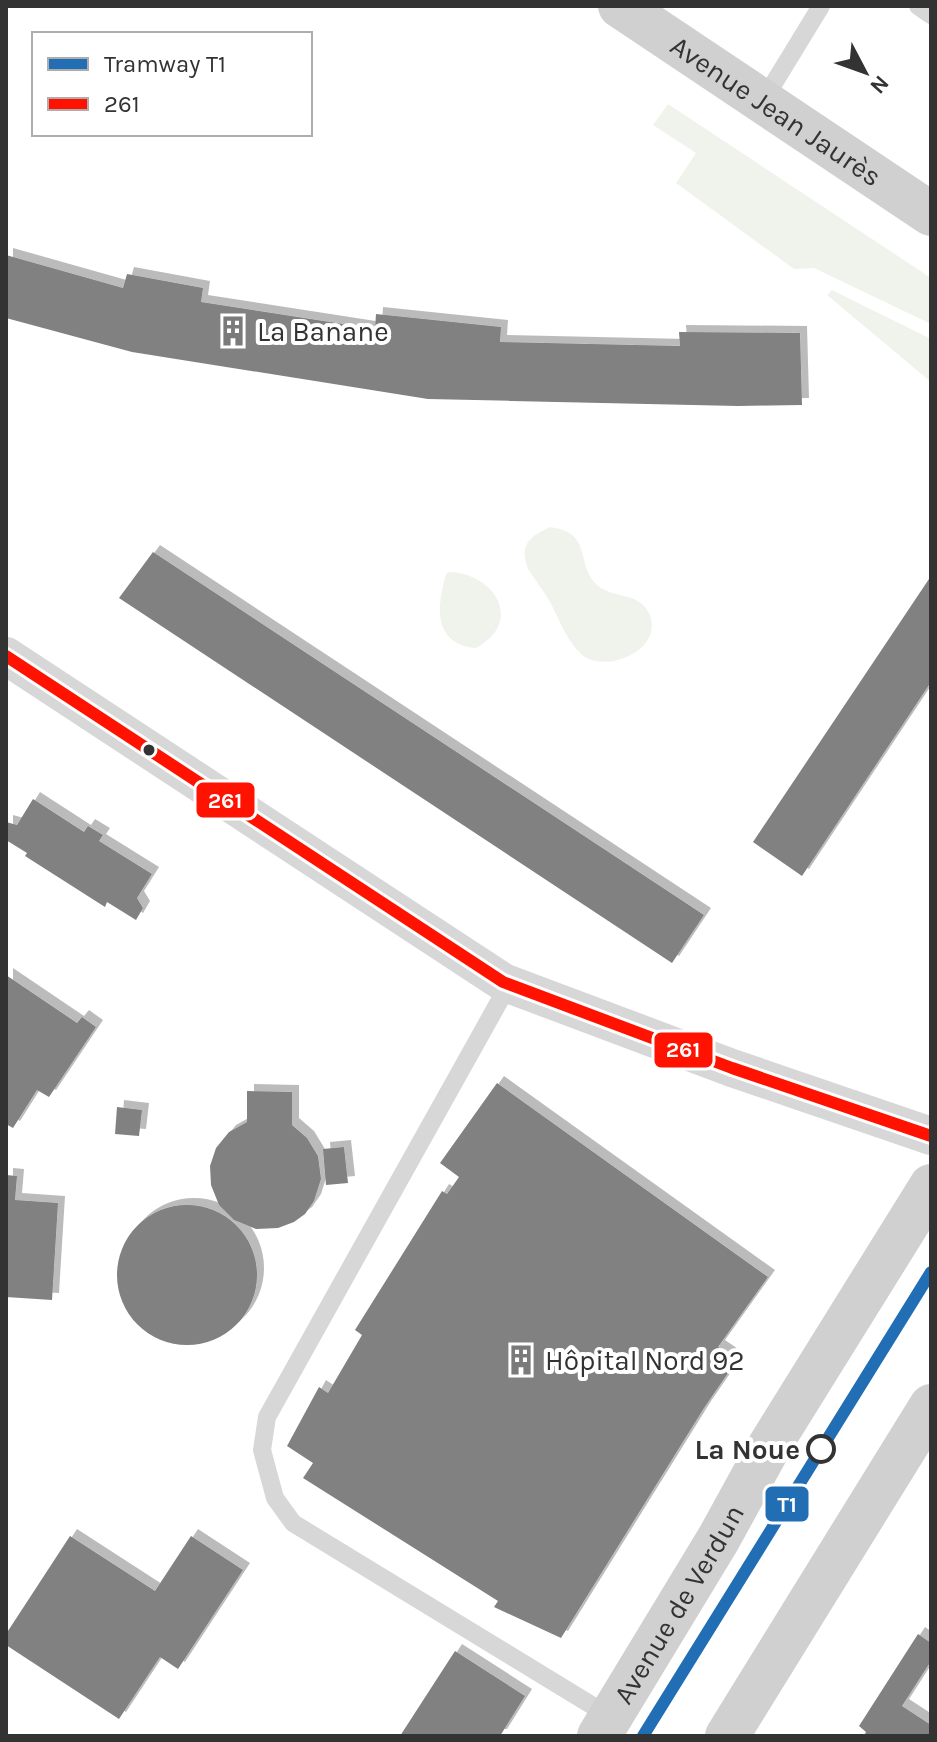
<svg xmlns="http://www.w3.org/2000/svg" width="937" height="1742" font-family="Karla,sans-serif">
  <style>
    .green { fill: #f0f3ec }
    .building { fill: #818181; filter: url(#shadow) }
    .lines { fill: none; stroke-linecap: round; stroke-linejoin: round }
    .service { stroke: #d7d7d7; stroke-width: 18 }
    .minor { stroke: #d7d7d7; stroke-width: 38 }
    .secondary { stroke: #d0d0d0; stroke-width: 44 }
    .bus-1-casing { stroke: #fff; stroke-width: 18 }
    .bus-1 { stroke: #ff1300; stroke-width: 12 }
    .tram-1-casing { stroke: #fff; stroke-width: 18 }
    .tram-1 { stroke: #216eb4; stroke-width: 12 }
    .bus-dot { fill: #333; stroke: #fff; stroke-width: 3 }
    .stop-dot { fill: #fff; stroke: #333; stroke-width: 4 }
    .labels { text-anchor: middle; stroke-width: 8; stroke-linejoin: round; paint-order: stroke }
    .street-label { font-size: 28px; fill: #333; stroke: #fff }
    .poi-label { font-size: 28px; fill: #333; stroke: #fff; text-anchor: start }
    .stop-label { font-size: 28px; font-weight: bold; fill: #333; stroke: #fff; text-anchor: end }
    .line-badge { stroke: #fff; stroke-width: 3 }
    .badge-label { font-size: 22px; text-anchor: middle; font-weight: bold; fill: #fff }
  </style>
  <defs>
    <filter id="shadow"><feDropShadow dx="7" dy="-7" stdDeviation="0" flood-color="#0004"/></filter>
  </defs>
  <rect width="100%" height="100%" fill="#fff"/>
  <!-- green -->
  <path class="green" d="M668,104L931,278V324L814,268L794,269L676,183L696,153L653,125Z
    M832,290L931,339V382L827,295Z
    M550,527C593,533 575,561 596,584C611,599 638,591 649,613C665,647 612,673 585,657C568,645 559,618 549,600C543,590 535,580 528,569C519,545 529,537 550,527Z
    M449,572C494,573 525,621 476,648C432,644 437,606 446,574Z"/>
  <!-- building -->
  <path class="building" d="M6,255L123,288L127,274L203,288L201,302L375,329L376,314L501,327L500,342L680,346L679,332L800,333L802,405L738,406L428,399L132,352L6,318Z
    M153,552L704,915L672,963L119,598Z
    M931,576V682L802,876L753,842Z
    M33,799L84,832L88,826L103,835L99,841L152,874L137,898L143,908L136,920L107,902L105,907L25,856L27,853L6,840V822L17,825Z
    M6,975L77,1023L82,1017L96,1027L49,1097L37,1090L13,1128L6,1124Z
    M497,1083L768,1277L718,1347L737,1360L704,1408L561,1638L494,1607L498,1601L303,1478L313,1463L287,1446L319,1387L328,1393L362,1335L355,1330L442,1191L447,1194L459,1177L440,1163Z
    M247,1091L292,1092V1125L307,1138L318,1156L321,1179L314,1201L305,1214L294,1222L278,1228L256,1229L234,1220L219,1205L211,1185L210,1166L216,1148L229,1132L247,1122Z
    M117,1107L142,1110L139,1136L115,1134Z
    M344,1147L348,1183L326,1185L323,1149Z
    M6,1175L17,1176L15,1200L58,1203L52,1300L6,1297Z
    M117 1275a70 70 0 1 1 140 0a70 70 0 1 1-140 0Z
    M70,1536L155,1591L191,1536L243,1570L178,1669L160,1657L119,1719L6,1645V1634Z
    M918,1634L931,1643V1661L902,1706L931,1725V1736H864L866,1732L859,1726Z
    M455,1651L525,1696L500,1736H400Z"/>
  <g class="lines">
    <!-- service -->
    <path class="service" d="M918,6L931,15
      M763,101L821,6
      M509,984L267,1417L262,1450L275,1498L293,1523L611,1717"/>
    <!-- minor -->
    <path class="minor" d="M6,656L503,982L732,1068L931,1136"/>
    <!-- secondary -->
    <g class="secondary">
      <path id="s1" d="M620,6L931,214"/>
      <path id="s2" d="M599,1736L719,1538L770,1445L931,1186"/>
      <path d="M727,1736L931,1406"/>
    </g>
    <!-- bus-1 casing -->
    <g class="bus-1-casing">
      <path id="bus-1" d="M6,656L503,982L732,1068L931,1136"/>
    </g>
    <!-- bus-1 -->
    <use href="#bus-1" class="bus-1"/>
    <!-- tram-1 casing -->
    <g class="tram-1-casing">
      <path id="tram-1" d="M643,1736L931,1272"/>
    </g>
    <!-- tram-1 -->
    <use href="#tram-1" class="tram-1"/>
  </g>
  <!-- icons -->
  <defs>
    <g id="building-bare" transform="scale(2.4)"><path d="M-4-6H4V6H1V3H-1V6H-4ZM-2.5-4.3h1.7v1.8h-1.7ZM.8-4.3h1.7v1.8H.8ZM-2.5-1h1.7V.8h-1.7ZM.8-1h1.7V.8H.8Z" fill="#7a7a7a" stroke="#fff" stroke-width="2.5" paint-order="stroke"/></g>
  </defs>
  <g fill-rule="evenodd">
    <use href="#building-bare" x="233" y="331"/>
    <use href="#building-bare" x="521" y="1360"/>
  </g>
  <!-- markers -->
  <circle class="bus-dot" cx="149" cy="750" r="7"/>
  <circle class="stop-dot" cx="821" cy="1449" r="13"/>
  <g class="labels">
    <!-- street labels -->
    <g class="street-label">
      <text dy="10" stroke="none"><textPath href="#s1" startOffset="188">Avenue Jean Jaurès</textPath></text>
      <text dy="10" stroke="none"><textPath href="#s2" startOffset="154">Avenue de Verdun</textPath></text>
    </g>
    <!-- poi labels -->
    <g class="poi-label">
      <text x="257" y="341">La Banane</text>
      <text x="545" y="1370">Hôpital Nord 92</text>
    </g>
    <!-- stop labels -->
    <g class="stop-label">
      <text x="800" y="1459">La Noue</text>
    </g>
  </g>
  <g class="line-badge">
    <rect x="195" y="781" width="61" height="38" rx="8" fill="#ff1300"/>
    <rect x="653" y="1031" width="61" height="38" rx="8" fill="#ff1300"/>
    <rect x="764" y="1485" width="46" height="38" rx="8" fill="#216eb4"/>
  </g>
  <g class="badge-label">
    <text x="225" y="808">261</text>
    <text x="683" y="1057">261</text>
    <text x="787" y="1512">T1</text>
  </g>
  <!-- border -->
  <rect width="937" height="1742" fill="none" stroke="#333333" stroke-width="16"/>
  <!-- legend -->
  <rect x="32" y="32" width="280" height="104" fill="#ffffff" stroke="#adadad" stroke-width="2"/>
  <rect x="48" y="58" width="40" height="12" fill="#216eb4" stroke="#adadad" stroke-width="2"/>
  <text x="104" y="72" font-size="24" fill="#333333">Tramway T1</text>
  <rect x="48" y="98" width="40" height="12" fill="#ff1300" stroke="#adadad" stroke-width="2"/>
  <text x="104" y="112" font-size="24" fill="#333333">261</text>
  <!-- north arrow -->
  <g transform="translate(865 72) rotate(131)" stroke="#ffffff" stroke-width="6" paint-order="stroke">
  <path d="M0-6L14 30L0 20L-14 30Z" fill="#333333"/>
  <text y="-12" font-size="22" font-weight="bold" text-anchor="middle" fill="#333333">N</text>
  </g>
</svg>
